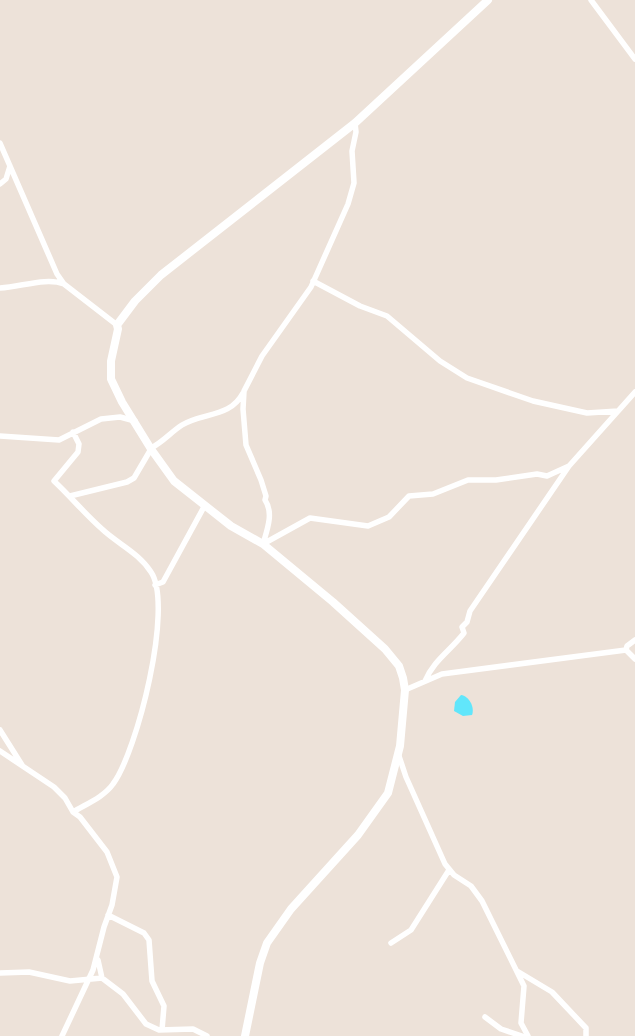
<svg xmlns="http://www.w3.org/2000/svg" width="635" height="1036" font-family="'Exo 2',sans-serif">
  <style>
    .water { fill: #61e6fb }
    .lines { fill: none; stroke-linecap: round; stroke-linejoin: round }
    .street { stroke: #fff; stroke-width: 5.5 }
    .secondary { stroke: #fff; stroke-width: 8 }
  </style>
  <rect width="100%" height="100%" fill="#ede2d9"/>
  <!-- water -->
  <path class="water" d="M461,695C469,696 475,707 472,715L463,716L454,711L455,702Z"/>
  <g class="lines">
    <!-- street -->
    <path class="street" d="M591,0L635,59
      M0,143L57,274L64,284L117,325
      M0,184L6,179L10,166
      M313,281L360,306L387,316L440,361L467,378L533,401L587,413L618,411
      M0,288C21,287 46,277 64,284
      M0,436L59,440L101,419L120,417L135,421
      M151,448C163,442 171,432 182,425C203,412 230,418 243,393
      M70,496L127,482L134,478L151,449
      M263,544C267,530 274,513 265,500L266,496L261,480L246,445L243,409L244,391L262,356L311,287L348,204L354,183L352,151L356,132L355,123
      M263,544L310,518L368,526L389,517L409,496L433,494L468,480H496L537,474L547,476L569,466
      M155,585L163,582L205,505
      M626,650L635,659
      M425,681C434,660 450,651 464,633L462,627L467,622L470,611L569,466L635,392
      M405,690L442,674L626,650L627,646L635,640
      M0,730L22,765
      M0,751L54,787L65,798L73,812L80,817L107,852L117,877L112,905L104,927L93,970L62,1036
      M399,756L406,777L445,864L454,875L471,886L482,901L524,986L521,1023L528,1036
      M73,812C86,804 104,797 113,784C137,752 174,606 151,572C139,553 118,544 102,529C85,514 71,497 54,481L78,452L79,444L73,432
      M108,915L144,933L149,940L152,981L164,1006L162,1030
      M391,943L411,930L449,870
      M98,960L102,978L123,994L146,1024L159,1030L193,1029L207,1036
      M517,971L552,992L586,1028V1036
      M0,973L29,972L70,981L102,978
      M485,1017L501,1029L522,1036"/>
    <!-- secondary -->
    <path class="secondary" d="M245,1036L260,963L267,943L291,909L358,835L388,793L400,746L405,690L403,678L399,666L385,649L333,602L263,544L231,526L174,481L151,449L122,402L111,379V361L118,329L117,325L135,301L161,275L355,123L488,0"/>
  </g>
</svg>
